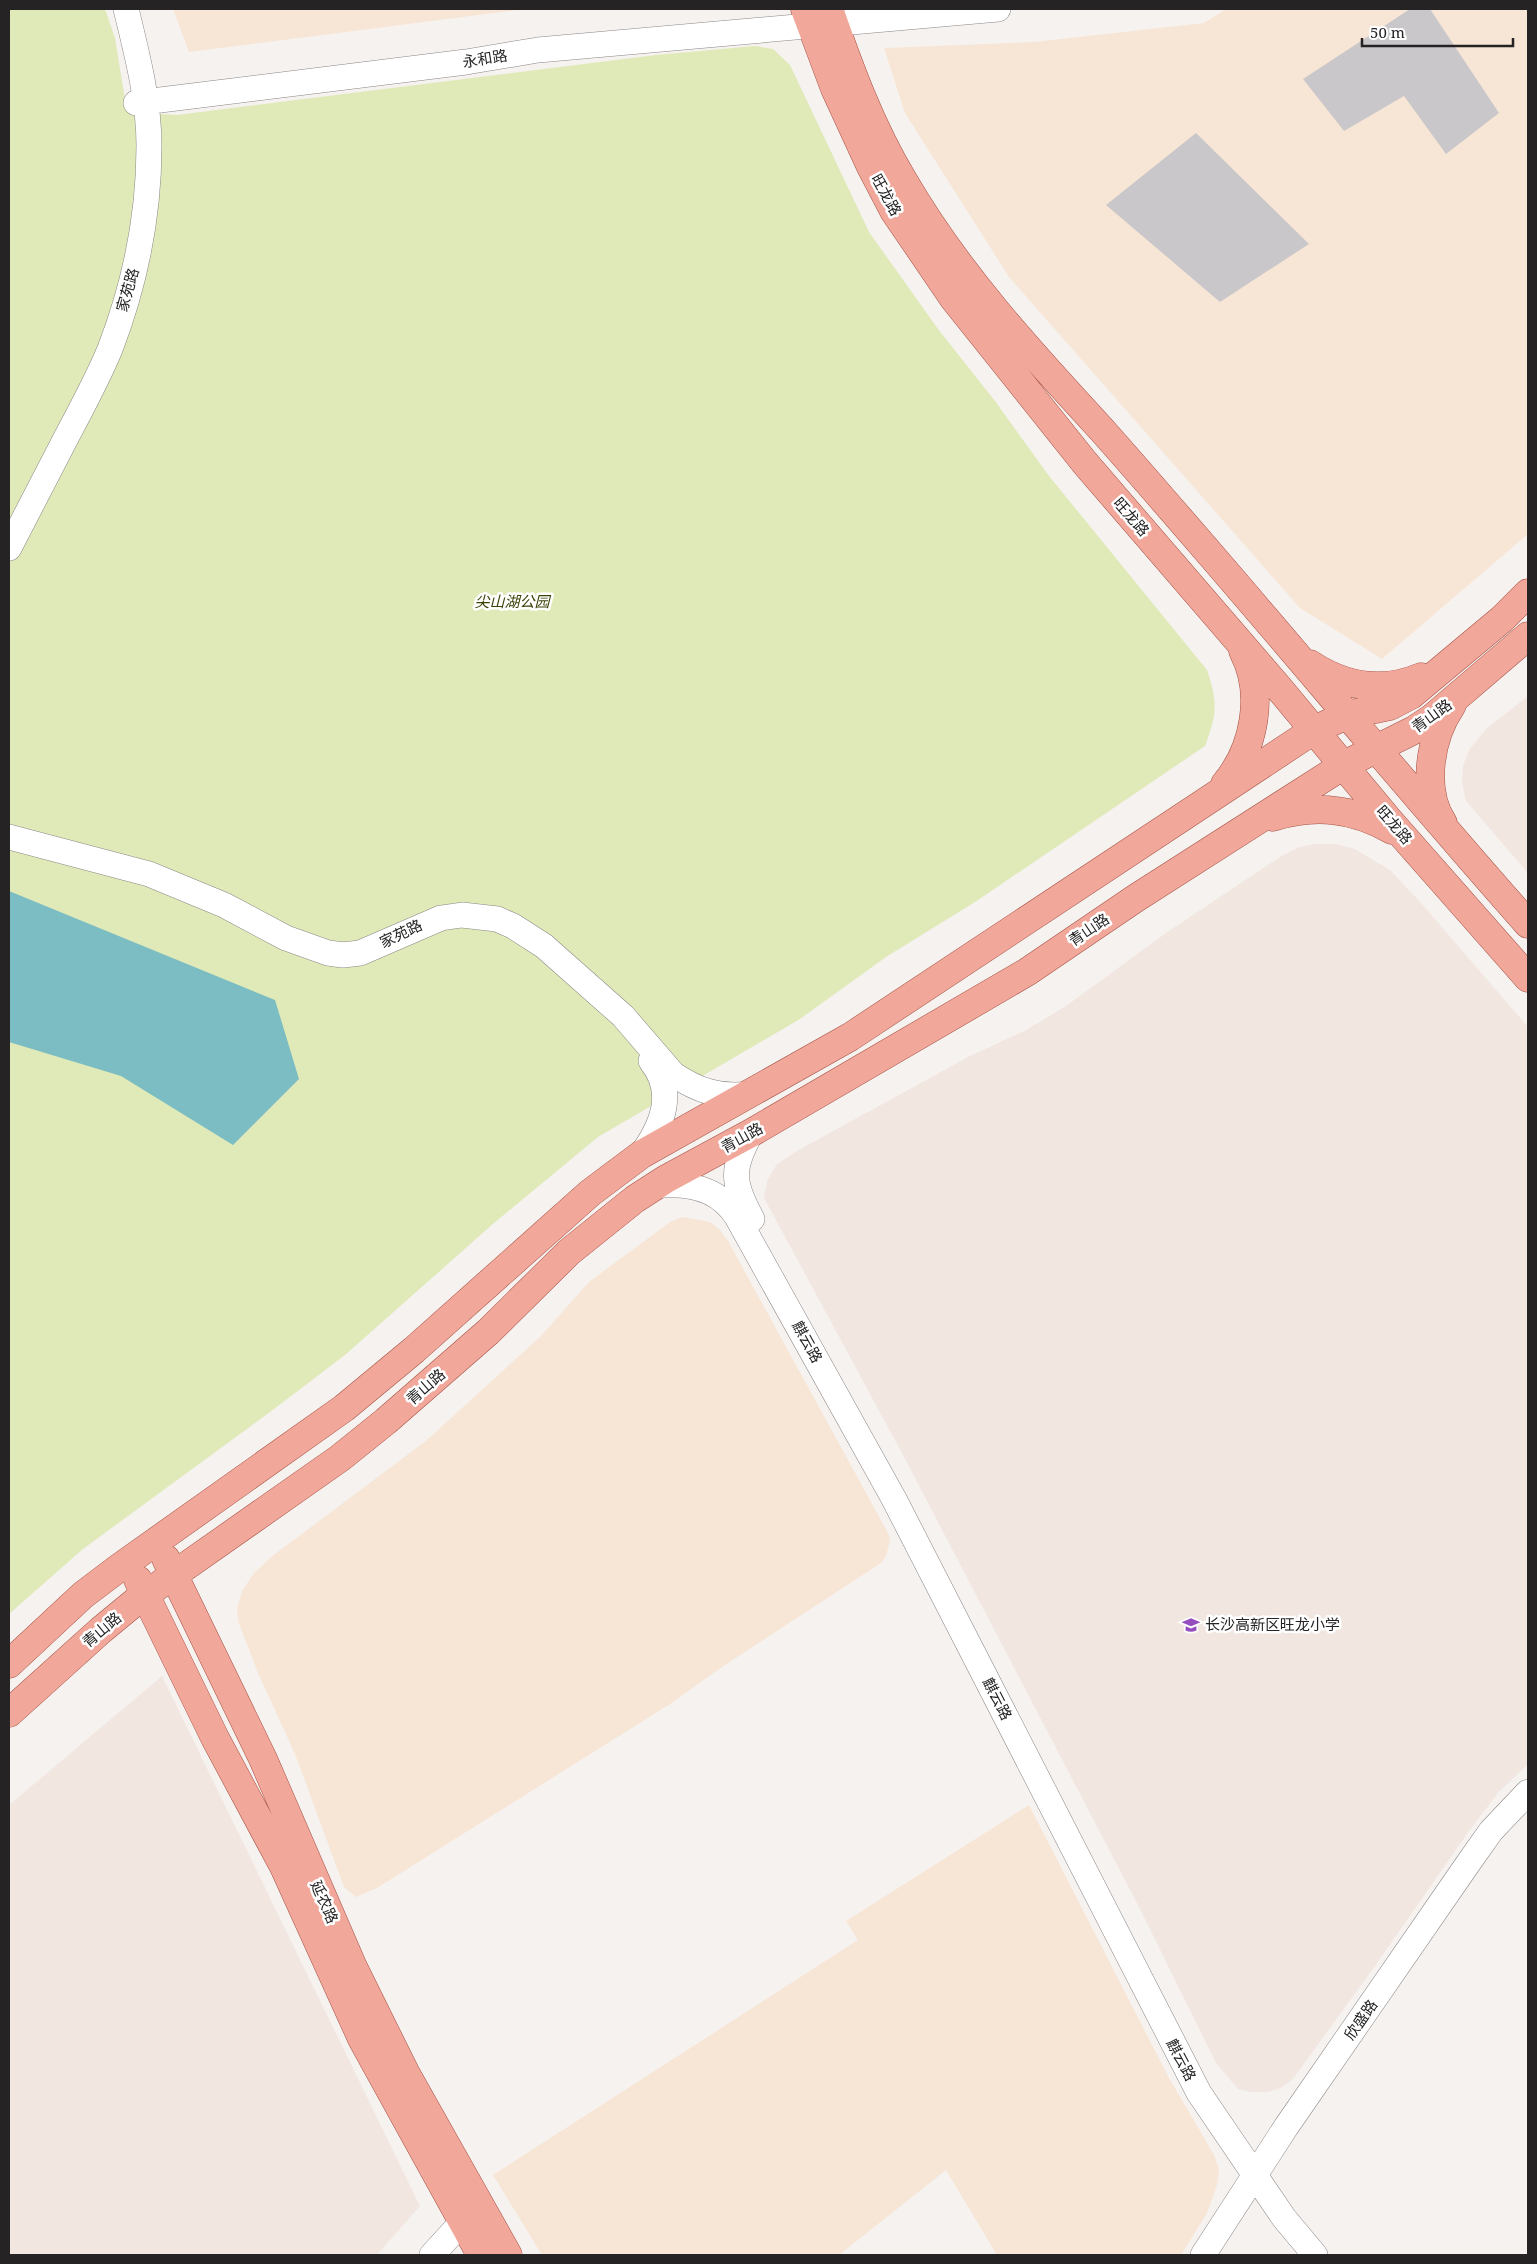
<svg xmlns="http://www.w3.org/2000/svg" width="1537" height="2264" font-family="'Noto Serif','Noto Sans SC',serif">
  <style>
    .built { fill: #f2e6e0 }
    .industrial { fill: #f7e6d5 }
    .green { fill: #e0e9b8 }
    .water { fill: #7bbdc2 }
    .building { fill: #c9c7ca }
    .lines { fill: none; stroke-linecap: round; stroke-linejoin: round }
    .minor-casing { stroke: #8b8786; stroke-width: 26 }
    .major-casing { stroke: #a45244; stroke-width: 29 }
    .minor { stroke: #fff; stroke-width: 25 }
    .major { stroke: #f1a79a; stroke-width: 28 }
    .labels { text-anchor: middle; stroke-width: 5; stroke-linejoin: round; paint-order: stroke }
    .street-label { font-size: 15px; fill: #252323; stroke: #fff }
    .park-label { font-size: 15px; font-style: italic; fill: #3c4207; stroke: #fff }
    .poi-label { font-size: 15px; fill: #252323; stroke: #fff; text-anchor: start }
  </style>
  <rect width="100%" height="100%" fill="#f6f2f0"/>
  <!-- built -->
  <path class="built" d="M1528,696V873L1466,801L1462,783L1463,766L1469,750L1486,729Z
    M1315,844H1336L1355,849L1390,870L1422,904L1528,1027V1764L1498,1793L1469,1831L1375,1966L1293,2079L1281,2088L1267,2092H1251L1238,2089L1216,2063L1139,1907L904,1457L764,1198L767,1181L777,1164L797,1151L968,1057L1026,1030L1066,1006L1166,933L1280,857L1299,847Z
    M162,1676L420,2206L377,2255H9V1805Z"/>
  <!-- industrial -->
  <path class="industrial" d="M173,9H525L189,52Z
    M1226,9H1528V534L1382,659L1300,608L1009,277L905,113L884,48L1034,42L1204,23Z
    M682,1217L710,1222L720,1230L728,1241L888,1533L890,1541L886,1556L881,1563L719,1669L670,1704L377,1888L356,1897L344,1887L295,1754L258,1673L239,1624L237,1609L242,1591L254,1573L271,1557L427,1440L541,1336L589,1282L670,1222Z
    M1029,1805L1169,2078L1214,2155L1219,2169L1217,2185L1207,2213L1181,2255H997L946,2170L839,2255H542L493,2175L858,1940L846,1921Z"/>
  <!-- green -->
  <path class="green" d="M9,9H105L115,38L127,112L177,115L656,55L755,46L773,49L790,65L869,232L938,329L995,401L1049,476L1207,670C1218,703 1217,714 1205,746L975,902L886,957L800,1019L598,1137L494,1223L345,1355L274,1409L83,1549L9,1614Z"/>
  <!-- water -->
  <path class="water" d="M9,891L275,1000L299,1079L233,1145L121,1076L9,1042Z"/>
  <!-- building -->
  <path class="building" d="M1410,9H1430L1499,113L1446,154L1404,96L1344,131L1303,79Z
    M1196,133L1309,244L1220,302L1106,205Z"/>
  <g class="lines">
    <!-- minor casing -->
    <g class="minor-casing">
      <path id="minor" d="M136,103L466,62L538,50L998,9
        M9,548C29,510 48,472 68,434C83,406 98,378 110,349C135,284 149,216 149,146C149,100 137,54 126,9
        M9,837L149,874L224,905L286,938L328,953L343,955L360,953L441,918L462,915L497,919L513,926L544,946L623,1016L673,1074C698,1091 720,1098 750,1094
        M751,1133C730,1170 733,1184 752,1219
        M642,1154C663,1124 676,1092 651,1061
        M655,1186C687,1182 719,1188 737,1217L894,1499L1199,2093L1284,2218L1315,2255
        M432,2255L476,2207
        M1203,2255L1286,2127L1467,1865L1491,1831L1528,1792"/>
    </g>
    <!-- major casing -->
    <g class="major-casing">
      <path id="major" d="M805,9L835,89L870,165L894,211L954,299L1085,463L1278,687L1388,819L1528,978
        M829,9C849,67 871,127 903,180C957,273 1029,351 1102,430C1134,466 1166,503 1198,540C1308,667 1416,798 1528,924
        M1310,664C1345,687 1383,693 1421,677
        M1225,784C1255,748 1265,693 1243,651
        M1273,817C1315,804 1353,808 1392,830
        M1443,823C1421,789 1430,737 1452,705
        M166,1559L263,1759L353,1967L405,2072L508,2255
        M138,1580L215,1738L284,1867L362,2039L481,2255
        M9,1664L83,1595L120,1567L344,1408L414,1350L590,1193L642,1154L850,1037L1314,730L1347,715L1390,706L1411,695L1502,619L1528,593
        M9,1713L101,1630L135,1602L340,1458L386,1421L488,1332L569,1252L635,1199L666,1179L751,1133L1027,972L1136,898L1344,765L1414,730L1432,718L1528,636"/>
    </g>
    <!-- minor -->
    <use href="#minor" class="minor"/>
    <!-- major -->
    <use href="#major" class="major"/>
  </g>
  <!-- icons -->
  <defs>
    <g id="school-bare" transform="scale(1.35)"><path d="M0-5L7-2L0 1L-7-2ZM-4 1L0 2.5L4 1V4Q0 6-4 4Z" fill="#964dbf" stroke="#fff" stroke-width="2.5" paint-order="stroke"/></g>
  </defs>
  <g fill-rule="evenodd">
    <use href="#school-bare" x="1191" y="1625"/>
  </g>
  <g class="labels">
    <!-- street labels -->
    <g class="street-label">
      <text transform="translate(485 59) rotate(-9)" y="5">永和路</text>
      <text transform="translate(886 195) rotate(61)" y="5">旺龙路</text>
      <text transform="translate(128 290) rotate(-74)" y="5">家苑路</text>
      <text transform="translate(1131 517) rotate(49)" y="5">旺龙路</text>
      <text transform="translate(1432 716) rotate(-36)" y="5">青山路</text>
      <text transform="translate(1394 825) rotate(49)" y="5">旺龙路</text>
      <text transform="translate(1089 930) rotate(-34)" y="5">青山路</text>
      <text transform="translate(401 934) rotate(-26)" y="5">家苑路</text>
      <text transform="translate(742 1138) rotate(-29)" y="5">青山路</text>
      <text transform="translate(807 1342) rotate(61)" y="5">麒云路</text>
      <text transform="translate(426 1387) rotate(-41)" y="5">青山路</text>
      <text transform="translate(102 1630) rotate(-40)" y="5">青山路</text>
      <text transform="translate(997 1699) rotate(63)" y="5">麒云路</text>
      <text transform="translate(324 1902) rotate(66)" y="5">延农路</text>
      <text transform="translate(1361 2020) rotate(-55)" y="5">欣盛路</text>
      <text transform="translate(1181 2060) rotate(62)" y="5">麒云路</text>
    </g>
    <!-- park labels -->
    <g class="park-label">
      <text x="512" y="607">尖山湖公园</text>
    </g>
    <!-- poi labels -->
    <g class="poi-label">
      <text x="1205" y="1630">长沙高新区旺龙小学</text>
    </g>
  </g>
  <!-- border -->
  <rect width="1537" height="2264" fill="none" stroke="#252323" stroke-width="20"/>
  <!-- scale -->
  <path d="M1362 38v8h151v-8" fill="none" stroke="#252323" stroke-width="2.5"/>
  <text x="1370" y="38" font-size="15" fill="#252323" stroke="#ffffff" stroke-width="4" paint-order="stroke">50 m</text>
</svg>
